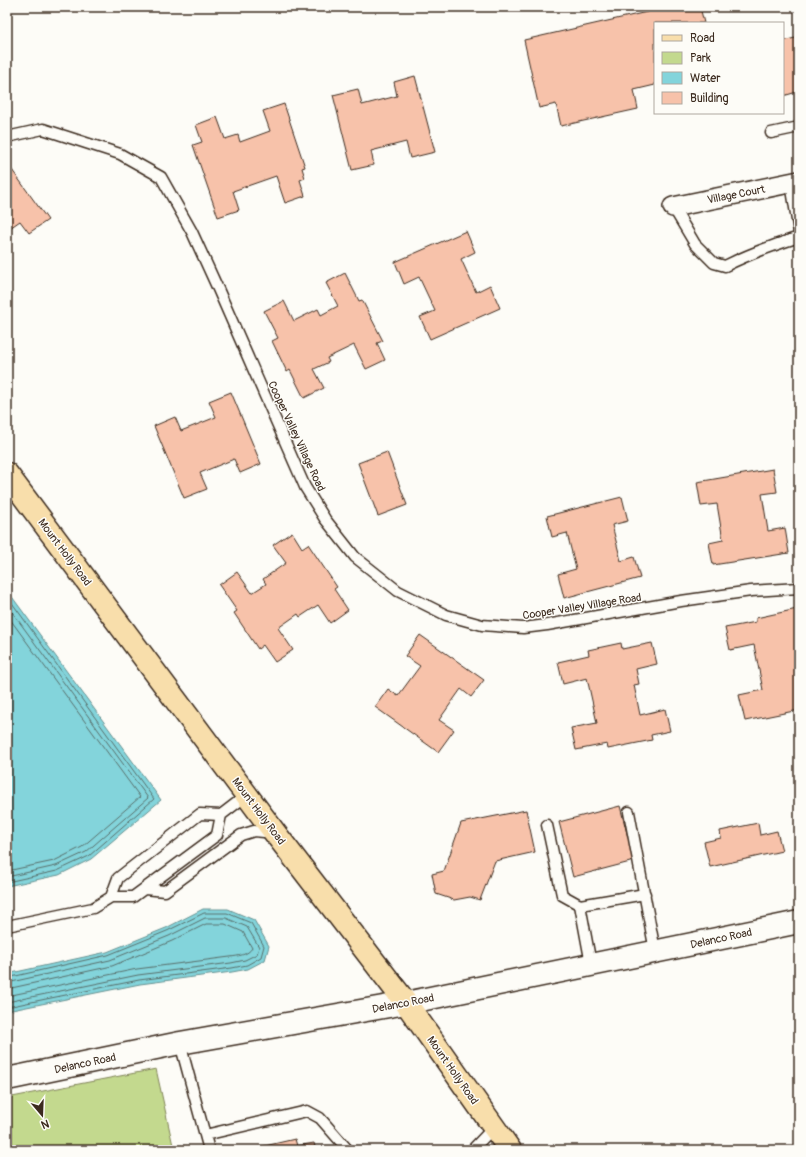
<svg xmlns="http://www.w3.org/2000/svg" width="806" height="1157" font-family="Pangolin,sans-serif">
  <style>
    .green { fill: #c3d98e; stroke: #7f8256 }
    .water { fill: #83d4db; stroke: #66908f }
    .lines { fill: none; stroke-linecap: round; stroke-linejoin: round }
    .shore { stroke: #586e6a; stroke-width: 1 }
    .building { fill: #f7c2aa; stroke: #3b2a1e }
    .lane-casing { stroke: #3b2a1e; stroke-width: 13 }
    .street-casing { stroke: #3b2a1e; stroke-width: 22 }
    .secondary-casing { stroke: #3b2a1e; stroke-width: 25 }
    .primary-casing { stroke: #3b2a1e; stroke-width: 25 }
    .lane { stroke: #fdfcf7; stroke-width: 10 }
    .street { stroke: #fdfcf7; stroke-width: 19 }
    .secondary { stroke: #fdfcf7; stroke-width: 22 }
    .primary { stroke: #f8deab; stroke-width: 22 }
    .labels { text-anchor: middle; stroke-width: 3; stroke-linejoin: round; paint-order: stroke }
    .street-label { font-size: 11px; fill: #3b2a1e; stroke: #fdfcf7 }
  </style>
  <rect width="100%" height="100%" fill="#fdfcf7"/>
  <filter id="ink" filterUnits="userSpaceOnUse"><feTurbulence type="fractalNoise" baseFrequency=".025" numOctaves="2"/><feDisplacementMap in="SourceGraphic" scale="8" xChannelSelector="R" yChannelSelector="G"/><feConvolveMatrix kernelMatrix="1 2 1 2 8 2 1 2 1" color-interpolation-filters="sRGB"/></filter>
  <g filter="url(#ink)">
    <!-- green -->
    <path class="green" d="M156,1069L174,1150H7V1098Z"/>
    <!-- water -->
    <path class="water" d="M7,590L161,800L91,859L59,875L7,886Z
      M203,909H228L254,920L269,946L265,960L248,969L232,972L140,984L7,1011V974L107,952L166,928Z"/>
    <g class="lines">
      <!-- shore -->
      <path class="shore" d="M7,596L154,799L89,856L57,871L7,882
        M7,605L148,798L86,852L56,866L7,877
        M7,615L140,797L82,847L54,861L7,871
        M7,978L108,955L167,931L204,913H227L251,923L264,946L261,957L247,965L232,968L139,980L7,1007
        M7,983L110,960L169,936L205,918H226L247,927L259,947L257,954L245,960L231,963L138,975L7,1002
        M7,989L112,966L172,941L206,924H225L243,932L252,948C248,955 238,956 230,957L137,969L7,996"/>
    </g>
    <!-- building -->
    <path class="building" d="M669,7H700L704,23H655V85L634,90L638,109L561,126L556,104L539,108L524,40Z
      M799,37V100L797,92L783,96V41Z
      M415,76L435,152L410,158L406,142L371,151L374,165L352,170L333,95L358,89L362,105L397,96L394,82Z
      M284,104L305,167L302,168L305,178L300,180L305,196L285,203L276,176L233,191L239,210L218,217L193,145L202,142L196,125L217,117L225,139L238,135L240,142L270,131L263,111Z
      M7,163L48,220L29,233L20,221L7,230Z
      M466,231L475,252L461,259L476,292L490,285L500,308L430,339L420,317L435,311L419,277L404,284L395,262Z
      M345,273L359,301L362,300L383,341L377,343L385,360L366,369L354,345L327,358L329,362L314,369L324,388L304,398L290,370L287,372L272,341L278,338L264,311L284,301L294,321L318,309L321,315L338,306L326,283Z
      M231,392L261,464L240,473L234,459L200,473L207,489L184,498L154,426L175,417L181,431L216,417L209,401Z
      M387,452L407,505L378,516L358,463Z
      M773,469L777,492L762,494L768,531L785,528L789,553L713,565L709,543L723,540L717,504L701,506L697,482Z
      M622,497L628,521L612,525L621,561L634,557L640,578L564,598L558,574L576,569L567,533L552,537L547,516Z
      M292,532L302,548L308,544L337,587L334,589L348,610L330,623L318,605L300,617L298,614L278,628L293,650L275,662L263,645L258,649L234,613L237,611L219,585L237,572L252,593L266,584L263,579L286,563L273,545Z
      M797,609L798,614H799V636H798L799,644V710L745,721L739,695L763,690L754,645L730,650L725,628L756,622V618Z
      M420,635L484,680L471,697L461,689L439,720L454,730L438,752L375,707L388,689L398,696L420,666L405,656Z
      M621,643L622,649L652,643L657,664L636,669L639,684L634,685L640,715L665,709L670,731L651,735L652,740L608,749L607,744L576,750L571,728L597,723L587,678L563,684L558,662L589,655L588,650Z
      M620,806L634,861L573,877L559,822Z
      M526,810L535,852L495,861L480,900L470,897L454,900L436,894L432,874L444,871L461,823Z
      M758,823L760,835L777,831L782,851L710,867L704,842L721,838L720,831Z
      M295,1139L297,1146L314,1143L316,1150H256V1148Z"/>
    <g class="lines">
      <!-- lane casing -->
      <g class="lane-casing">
        <path id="lane" d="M771,133L799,127
          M7,137L43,129L120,154L161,177L192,232L218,289L305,487L325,519L355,557L398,591L446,615L482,625L523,628L547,625L681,601L751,591L799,588
          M791,183L799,233
          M673,207L695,244L714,263L725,266C749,254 774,245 799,237
          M629,812L655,951
          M547,825L562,895L580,905L591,964
          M145,889L165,891L241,835L254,831L274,833
          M111,897L118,878L200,814L221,815L247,795
          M580,905L645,894
          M7,926L93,908L111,897H133L217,835L221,815
          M180,1043L209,1150
          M205,1135L307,1111L320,1118L348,1150
          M472,1150L493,1128"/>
      </g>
      <!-- street casing -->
      <g class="street-casing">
        <path id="street" d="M673,207L799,181"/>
      </g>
      <!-- secondary casing -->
      <g class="secondary-casing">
        <path id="secondary" d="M7,1079L180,1043L406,1003L799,922"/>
      </g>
      <!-- primary casing -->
      <g class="primary-casing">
        <path id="primary" d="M7,474L275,833L406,1003L510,1150"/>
      </g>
      <!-- lane -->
      <use href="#lane" class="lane"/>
      <!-- street -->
      <use href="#street" class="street"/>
      <!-- secondary -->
      <use href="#secondary" class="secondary"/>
      <!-- primary -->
      <use href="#primary" class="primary"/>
    </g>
  </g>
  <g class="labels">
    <!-- street labels -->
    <g class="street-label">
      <text transform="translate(736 194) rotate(-11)" y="4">Village Court</text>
      <text transform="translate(297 436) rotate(65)" y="4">Cooper Valley Village Road</text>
      <text transform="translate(65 552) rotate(53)" y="4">Mount Holly Road</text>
      <text transform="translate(582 606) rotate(-9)" y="4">Cooper Valley Village Road</text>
      <text transform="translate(259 811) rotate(53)" y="4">Mount Holly Road</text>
      <text transform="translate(721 938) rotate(-12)" y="4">Delanco Road</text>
      <text transform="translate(403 1003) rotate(-11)" y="4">Delanco Road</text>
      <text transform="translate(85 1063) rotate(-12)" y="4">Delanco Road</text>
      <text transform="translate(453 1070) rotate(55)" y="4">Mount Holly Road</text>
    </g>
  </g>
  <!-- margin -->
  <rect width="806" height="1157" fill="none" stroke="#fdfcf7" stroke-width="24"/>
  <rect x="12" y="12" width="782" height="1133" fill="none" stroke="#3b2a1e" stroke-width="1.5" filter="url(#ink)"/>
  <!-- legend -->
  <rect x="654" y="22" width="130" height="92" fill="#fdfcf7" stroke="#afa8a0"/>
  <rect x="662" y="35" width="20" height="6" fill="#f8deab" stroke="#afa8a0"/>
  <text x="690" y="42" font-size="12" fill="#3b2a1e">Road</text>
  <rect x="662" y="52" width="20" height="12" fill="#c3d98e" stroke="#afa8a0"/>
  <text x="690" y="62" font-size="12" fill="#3b2a1e">Park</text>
  <rect x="662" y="72" width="20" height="12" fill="#83d4db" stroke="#afa8a0"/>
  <text x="690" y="82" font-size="12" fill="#3b2a1e">Water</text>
  <rect x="662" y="92" width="20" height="12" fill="#f7c2aa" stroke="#afa8a0"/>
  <text x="690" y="102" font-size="12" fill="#3b2a1e">Building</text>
  <!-- north arrow -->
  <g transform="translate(42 1115) rotate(161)" stroke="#fdfcf7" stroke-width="3" paint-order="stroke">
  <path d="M0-3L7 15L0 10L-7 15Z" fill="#3b2a1e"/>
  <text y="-6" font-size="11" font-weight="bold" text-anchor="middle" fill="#3b2a1e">N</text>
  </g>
</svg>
